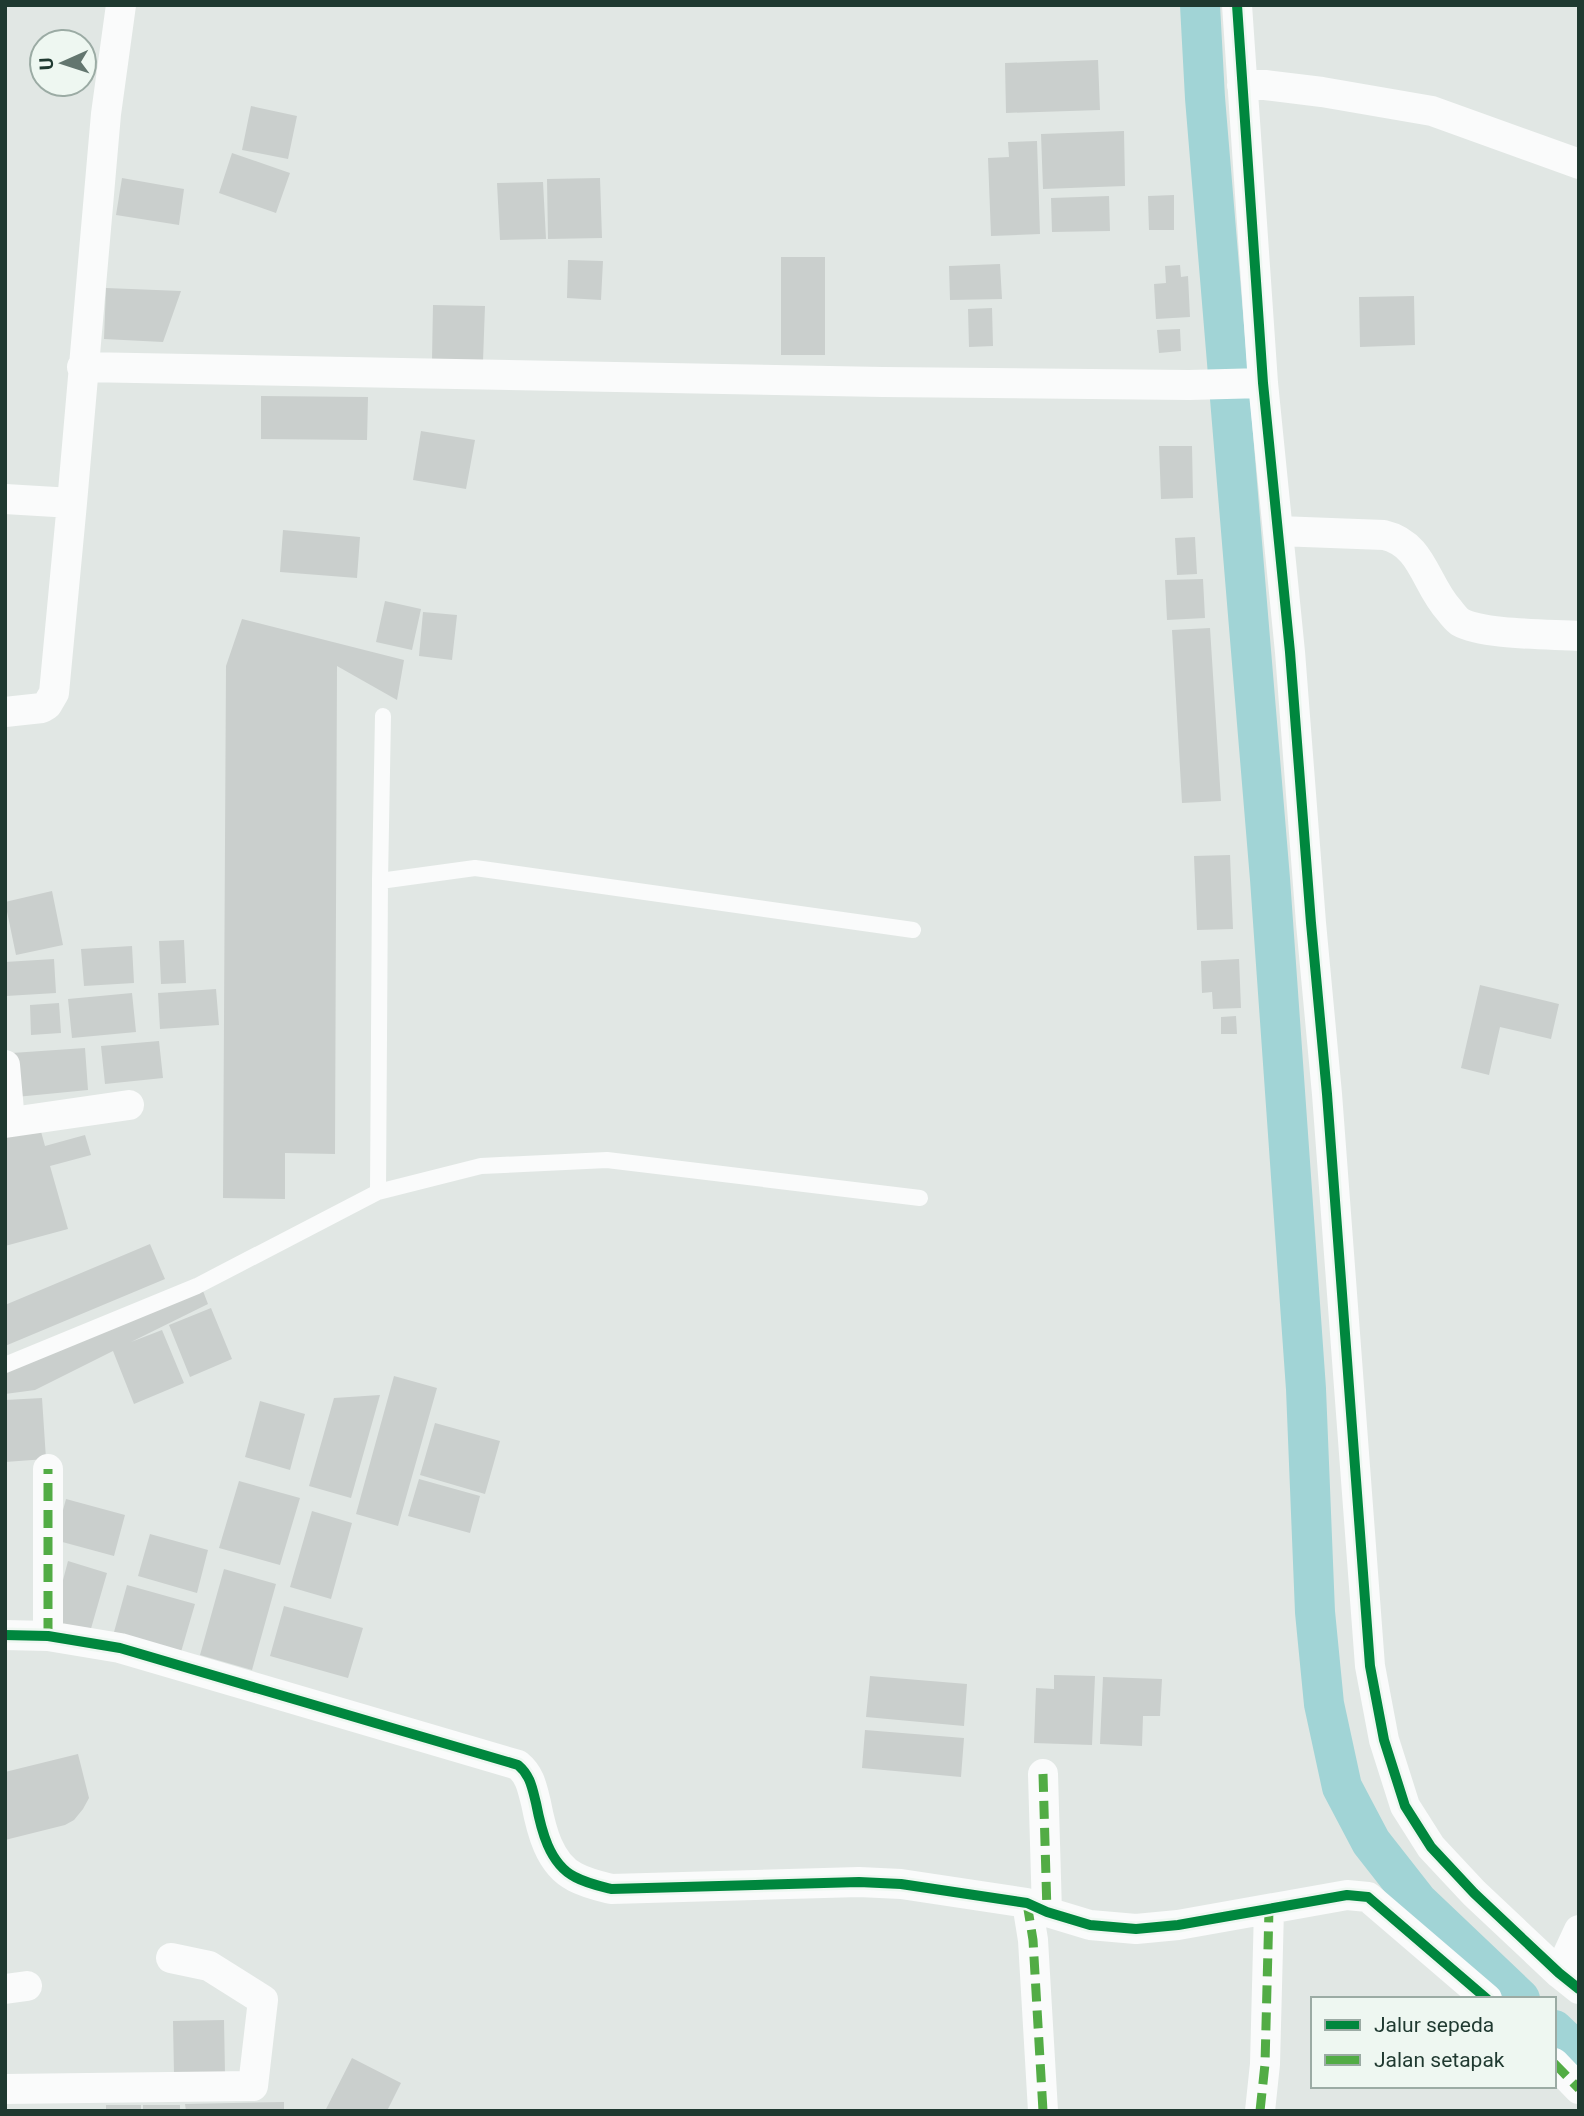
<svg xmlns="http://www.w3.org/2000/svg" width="1584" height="2116" font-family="Roboto,sans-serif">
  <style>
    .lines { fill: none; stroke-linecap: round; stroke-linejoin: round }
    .canal { stroke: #a1d4d6; stroke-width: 40 }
    .building { fill: #cacfcd }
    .lane { stroke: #fafbfb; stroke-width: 16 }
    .street { stroke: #fafbfb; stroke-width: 30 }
    .quiet { stroke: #52ac45; stroke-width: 9; stroke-dasharray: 18 9; stroke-linecap: butt }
    .cycleway-casing { stroke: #eef7f1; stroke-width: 15 }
    .cycleway { stroke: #00873e; stroke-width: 10 }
  </style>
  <rect width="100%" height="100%" fill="#e1e7e4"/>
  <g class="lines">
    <!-- canal -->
    <path class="canal" d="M1200,5L1205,98L1270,879L1306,1389L1315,1612L1324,1704L1342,1787L1371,1842L1418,1902L1520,1999
      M1554,2030L1579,2054"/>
  </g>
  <!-- building -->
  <path class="building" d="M1098,60L1100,110L1006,113L1005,63Z
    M251,106L297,116L288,159L242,150Z
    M1124,131L1125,186L1043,189L1041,134Z
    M1037,141L1040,234L991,236L988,158L1009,157L1008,142Z
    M232,153L290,173L276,213L219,193Z
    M122,178L184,189L179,225L116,215Z
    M600,178L602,238L548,239L547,179Z
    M543,182L546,239L500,240L497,183Z
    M1174,195V230H1149L1148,196Z
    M1109,196L1110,231L1052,232L1051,198Z
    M781,257H825V355H781Z
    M568,260L603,261L601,300L567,298Z
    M1000,264L1002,299L950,300L949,266Z
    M1180,265L1181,277L1188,276L1190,317L1156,319L1154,284L1166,283L1165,266Z
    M106,288L181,291L163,342L104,339Z
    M1414,296L1415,345L1360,347L1359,297Z
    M433,305L485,306L483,361L432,360Z
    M992,308L993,346L969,347L968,309Z
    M1180,329L1181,351L1159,353L1157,330Z
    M261,396L368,397L367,440L261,439Z
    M421,431L475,440L466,489L413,480Z
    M1159,446H1192L1193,498L1161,499Z
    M283,530L360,537L357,578L280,572Z
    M1195,537L1197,574L1177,575L1175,538Z
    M1203,579L1205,618L1167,620L1165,580Z
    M385,601L421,609L412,650L376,642Z
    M423,612L457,615L452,660L419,656Z
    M242,619L404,660L397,700L337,666L335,1154L285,1153V1199L223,1198L226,666Z
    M1210,628L1221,801L1182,803L1172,630Z
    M1230,855L1233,929L1197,930L1194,856Z
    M52,891L63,945L16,955L5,902Z
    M184,940L186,983L161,984L159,941Z
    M132,946L134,983L84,986L81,949Z
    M54,959L56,993L6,996L5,962Z
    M1239,959L1241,1008L1213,1009L1212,992L1202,993L1201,961Z
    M1480,985L1559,1004L1551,1039L1500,1027L1489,1075L1461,1068Z
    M216,989L219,1025L160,1029L158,993Z
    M132,993L136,1032L72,1038L68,999Z
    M59,1003L61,1033L31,1035L30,1005Z
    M1236,1016L1237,1034H1221V1017Z
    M159,1041L163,1078L105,1084L101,1046Z
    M85,1048L88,1090L16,1097L12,1053Z
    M40,1128L45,1146L85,1135L91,1155L50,1166L68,1229L5,1246V1137Z
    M150,1244L165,1279L5,1346V1305Z
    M203,1291L208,1304L131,1342L162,1330L184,1383L134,1404L113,1351L35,1390L5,1394V1371Z
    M211,1308L232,1359L190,1377L169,1325Z
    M394,1376L437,1388L398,1526L356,1514Z
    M380,1395L351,1498L309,1486L334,1398Z
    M42,1398L46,1459L5,1462V1400Z
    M260,1401L305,1414L290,1470L245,1457Z
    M435,1423L500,1441L485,1494L420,1475Z
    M419,1479L480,1496L470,1533L408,1516Z
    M239,1481L300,1498L280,1565L219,1548Z
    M66,1499L125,1515L114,1556L55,1540Z
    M312,1511L352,1523L331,1599L290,1587Z
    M150,1534L208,1550L197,1593L138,1576Z
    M68,1561L107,1573L90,1632L52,1622Z
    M224,1569L276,1584L252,1670L200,1655Z
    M127,1585L195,1604L181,1652L114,1632Z
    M284,1606L363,1628L348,1678L270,1656Z
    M1054,1675L1095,1676L1092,1745L1034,1743L1036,1688L1054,1689Z
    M870,1676L967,1684L964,1726L866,1717Z
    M1103,1677L1162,1679L1160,1716H1143L1142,1746L1100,1744Z
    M865,1730L964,1738L961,1777L862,1768Z
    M78,1754L89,1798L83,1809L74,1820L65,1825L5,1840V1772Z
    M224,2020L225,2074L174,2075L173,2021Z
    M352,2058L401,2083L387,2111H325Z
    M284,2102V2111H186L185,2104Z
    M106,2105H141V2111H106Z
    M143,2105H180V2111H143Z"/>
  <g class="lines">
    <!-- lane -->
    <path class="lane" d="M380,881L383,716
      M378,1192L380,881L475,868L913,930
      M5,1365L197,1286L378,1192L481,1166L607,1160L920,1198"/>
    <!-- street -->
    <path class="street" d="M1237,5L1263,383L1290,652L1311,923L1327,1094L1370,1666L1384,1740L1405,1806L1431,1847L1474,1893L1559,1973L1579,1989
      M1242,85H1265L1322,92L1432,111L1579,164
      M82,367L883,382L1189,385L1263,383
      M5,499L72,503L106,114L121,5
      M1278,531L1384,535C1423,544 1425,584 1449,610C1452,614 1456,619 1460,622C1483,635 1550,634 1579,636
      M5,712L42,708L47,705L54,693L72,503
      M5,1065L10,1122
      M5,1123L129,1105
      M5,1635L48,1636L120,1648L518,1765C530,1775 532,1787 536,1803C541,1829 549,1864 575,1877C586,1883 599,1886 611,1889L859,1882L901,1884L1027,1903L1047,1912L1090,1925L1136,1929L1178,1925L1347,1895L1368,1897L1487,1999
      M48,1636V1469
      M1043,1774L1047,1912
      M1027,1903L1033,1940L1043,2111
      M1559,1973L1579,1930
      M5,1989L27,1986
      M1554,2063L1579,2089
      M5,2089L253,2086L263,2000L209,1966L171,1958
      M1260,2111L1265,2064L1269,1909"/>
    <!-- quiet -->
    <path class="quiet" d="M48,1636V1469
      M1043,1774L1047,1912
      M1027,1903L1033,1940L1043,2111
      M1554,2063L1579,2089
      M1260,2111L1265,2064L1269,1909"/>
    <!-- cycleway casing -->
    <g class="cycleway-casing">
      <path id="cycleway" d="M1237,5L1263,383L1290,652L1311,923L1327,1094L1370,1666L1384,1740L1405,1806L1431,1847L1474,1893L1559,1973L1579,1989
        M5,1635L48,1636L120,1648L518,1765C530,1775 532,1787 536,1803C541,1829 549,1864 575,1877C586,1883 599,1886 611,1889L859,1882L901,1884L1027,1903L1047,1912L1090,1925L1136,1929L1178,1925L1347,1895L1368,1897L1487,1999"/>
    </g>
    <!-- cycleway -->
    <use href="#cycleway" class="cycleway"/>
  </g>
  <!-- border -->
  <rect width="1584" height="2116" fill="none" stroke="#1f3930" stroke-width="14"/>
  <!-- legend -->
  <rect x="1311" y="1997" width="245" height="91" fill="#eef7f1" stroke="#9baba4" stroke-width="2"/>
  <rect x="1325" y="2020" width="35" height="10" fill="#00873e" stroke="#9baba4" stroke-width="2"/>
  <text x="1374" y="2032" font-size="21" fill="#1f3930">Jalur sepeda</text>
  <rect x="1325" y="2055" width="35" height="10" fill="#52ac45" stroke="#9baba4" stroke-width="2"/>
  <text x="1374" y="2067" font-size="21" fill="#1f3930">Jalan setapak</text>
  <!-- north arrow -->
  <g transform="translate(63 63) rotate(267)"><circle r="33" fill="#eef7f1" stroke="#9baba4" stroke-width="2"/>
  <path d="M0-5L12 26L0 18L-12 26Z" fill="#63766f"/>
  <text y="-10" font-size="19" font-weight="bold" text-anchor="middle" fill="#1f3930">U</text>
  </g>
</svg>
